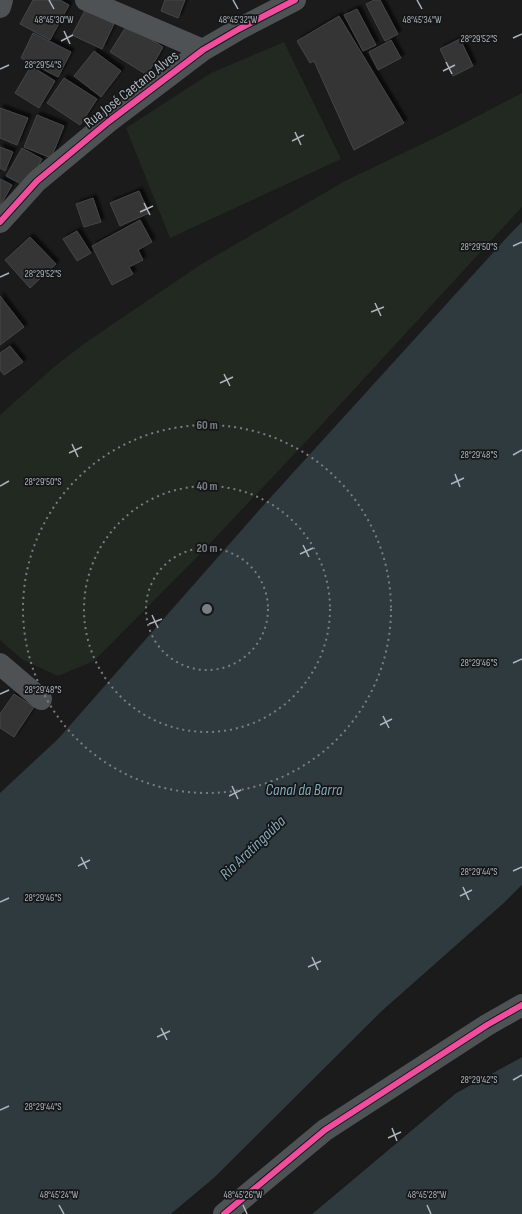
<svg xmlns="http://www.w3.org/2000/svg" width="522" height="1214" font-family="'Sofia Sans Condensed',sans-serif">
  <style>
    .green { fill: #212921 }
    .water { fill: #2e3a3e }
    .pier { fill: #1b1b1c }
    .building { fill: #343536; stroke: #444648; filter: url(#shadow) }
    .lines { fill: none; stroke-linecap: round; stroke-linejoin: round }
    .minor { stroke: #4f5255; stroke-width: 22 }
    .cycleway-casing { stroke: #151618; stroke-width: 8 }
    .cycleway { stroke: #ef4d9e; stroke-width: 6 }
    .ticks { fill: none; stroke: #adb4bc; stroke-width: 1.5 }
    .ring { fill: none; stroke: #7a7e84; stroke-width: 2; stroke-dasharray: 2 4 }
    .labels { text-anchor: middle; stroke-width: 3.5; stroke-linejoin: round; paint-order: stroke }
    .street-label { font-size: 15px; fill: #adb4bc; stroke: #151618 }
    .water-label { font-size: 16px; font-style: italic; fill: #84a8b7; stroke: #151618 }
    .ticks-label { font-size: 10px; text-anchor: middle; fill: #adb4bc; stroke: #151618; stroke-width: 3.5; stroke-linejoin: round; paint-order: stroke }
    .centre { fill: #7a7e84; stroke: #151618; stroke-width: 2 }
    .ring-label { font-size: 12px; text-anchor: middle; font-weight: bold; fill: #7a7e84; stroke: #151618; stroke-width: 3.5; stroke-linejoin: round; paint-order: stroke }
  </style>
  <defs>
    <filter id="shadow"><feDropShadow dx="3.5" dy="-3.5" stdDeviation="1" flood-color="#0009"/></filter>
  </defs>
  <rect width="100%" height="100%" fill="#1b1b1c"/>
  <!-- green -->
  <path class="green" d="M284,42L341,159L170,238L126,128L211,73Z
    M522,93V207L313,434L200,554L94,661L58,676L23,660L0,640V415L54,367L85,343L200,265L345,181L449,131Z"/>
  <!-- water -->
  <path class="water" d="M522,222V885L504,903L382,1011L214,1178L171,1214H0V793L58,739L261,508L511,233Z
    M522,1057V1214H312L456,1093Z"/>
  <!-- pier -->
  <path class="pier" d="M522,885V888L506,904L383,1013L215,1179L174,1214H171L214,1178L382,1011L504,903Z
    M522,1055V1057L456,1093L312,1214H310L455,1092Z"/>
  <!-- building -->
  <path class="building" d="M33,0H60L69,5L50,40L20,24Z
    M165,0H185L178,18L161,11Z
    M374,0H380L398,34L385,41L366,4Z
    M357,9L376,45L363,51L344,15Z
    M85,10L114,24L102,49L72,35Z
    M339,16L404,123L354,150L314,61L310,63L297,41Z
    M127,25L163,47L147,75L110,52Z
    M33,33L71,52L58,77L21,58Z
    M460,39L473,66L453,76L440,49Z
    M391,40L401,58L378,70L369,52Z
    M94,51L121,71L101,97L74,76Z
    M31,66L55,81L39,108L15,93Z
    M64,78L97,99L80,125L47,103Z
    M0,108L28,118L17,145L0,138Z
    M37,115L64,126L51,158L24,147Z
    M0,147L13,152L5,171L0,168Z
    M22,148L42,159L27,187L6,176Z
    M0,179L12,185L0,206Z
    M139,191L149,213L120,226L110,203Z
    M93,198L101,222L84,227L76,204Z
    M140,220L152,242L138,250L143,260L129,267L133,274L112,285L92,246Z
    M77,231L91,253L77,261L63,239Z
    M30,237L56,264L30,288L5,260Z
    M0,296L24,327L0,345Z
    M10,346L23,362L4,375L0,370V353Z
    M14,694L34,707L14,737L0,728V714Z"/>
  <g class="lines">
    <!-- minor -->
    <path class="minor" d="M86,0L203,50
      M0,7L2,0
      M0,222L37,181L108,122L203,50L239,29L295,0
      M0,664L41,699
      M224,1214L325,1130L487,1025L522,1005"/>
    <!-- cycleway casing -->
    <g class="cycleway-casing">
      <path id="cycleway" d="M0,222L37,181L108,122L203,50L239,29L295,0
        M224,1214L325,1130L487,1025L522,1005"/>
    </g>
    <!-- cycleway -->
    <use href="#cycleway" class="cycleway"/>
  </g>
  <!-- ticks -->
  <path class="ticks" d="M49,0L54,9M233,0L238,9M417,0L422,9M64,31L70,44M513,38L522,34M61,41L73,35M446,62L452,74M0,69L9,65M443,71L455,65M295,132L301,145M292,141L304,135M144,203L150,215M140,212L153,206M513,246L522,242M0,277L9,273M375,303L381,316M371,312L384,307M224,374L230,386M220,383L233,377M72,444L78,457M69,453L82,447M513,455L522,450M455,474L460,487M451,484L464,478M0,486L9,481M303,545L309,557M300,554L313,548M152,615L158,628M149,624L162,619M513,663L522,659M0,694L9,690M383,716L389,728M380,725L392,719M232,786L238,799M229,796L241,790M81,857L87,869M78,866L90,860M513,871L522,867M463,887L469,900M460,896L472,890M0,902L9,898M312,957L318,970M308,967L321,961M161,1028L167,1040M157,1037L170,1031M513,1080L522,1075M0,1110L9,1106M392,1128L397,1141M388,1138L401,1132M59,1205L64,1214M243,1205L247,1214M427,1205L431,1214"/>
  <!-- distance rings -->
  <g class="ring">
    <circle cx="207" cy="609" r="61"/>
    <circle cx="207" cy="609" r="123"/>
    <circle cx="207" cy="609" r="184"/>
  </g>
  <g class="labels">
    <!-- street labels -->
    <g class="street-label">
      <text transform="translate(131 89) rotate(-38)" y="5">Rua José Caetano Alves</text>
    </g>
    <!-- water labels -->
    <g class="water-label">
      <text x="304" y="795">Canal da Barra</text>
      <text transform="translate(252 847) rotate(-44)" y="6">Rio Aratingaúba</text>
    </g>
  </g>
  <g class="ticks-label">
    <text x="54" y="23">48°45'30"W</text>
    <text x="238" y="23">48°45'32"W</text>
    <text x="422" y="23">48°45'34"W</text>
    <text x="479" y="42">28°29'52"S</text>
    <text x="43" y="68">28°29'54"S</text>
    <text x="479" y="250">28°29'50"S</text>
    <text x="43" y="277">28°29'52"S</text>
    <text x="479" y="458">28°29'48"S</text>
    <text x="43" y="485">28°29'50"S</text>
    <text x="479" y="666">28°29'46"S</text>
    <text x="43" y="693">28°29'48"S</text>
    <text x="479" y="875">28°29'44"S</text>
    <text x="43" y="901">28°29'46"S</text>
    <text x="479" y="1083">28°29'42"S</text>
    <text x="43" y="1110">28°29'44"S</text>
    <text x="59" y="1198">48°45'24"W</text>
    <text x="243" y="1198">48°45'26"W</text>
    <text x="427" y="1198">48°45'28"W</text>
  </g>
  <circle cx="207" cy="609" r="6" class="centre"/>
  <g class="ring-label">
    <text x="207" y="429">60 m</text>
    <text x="207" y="490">40 m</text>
    <text x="207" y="552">20 m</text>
  </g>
</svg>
